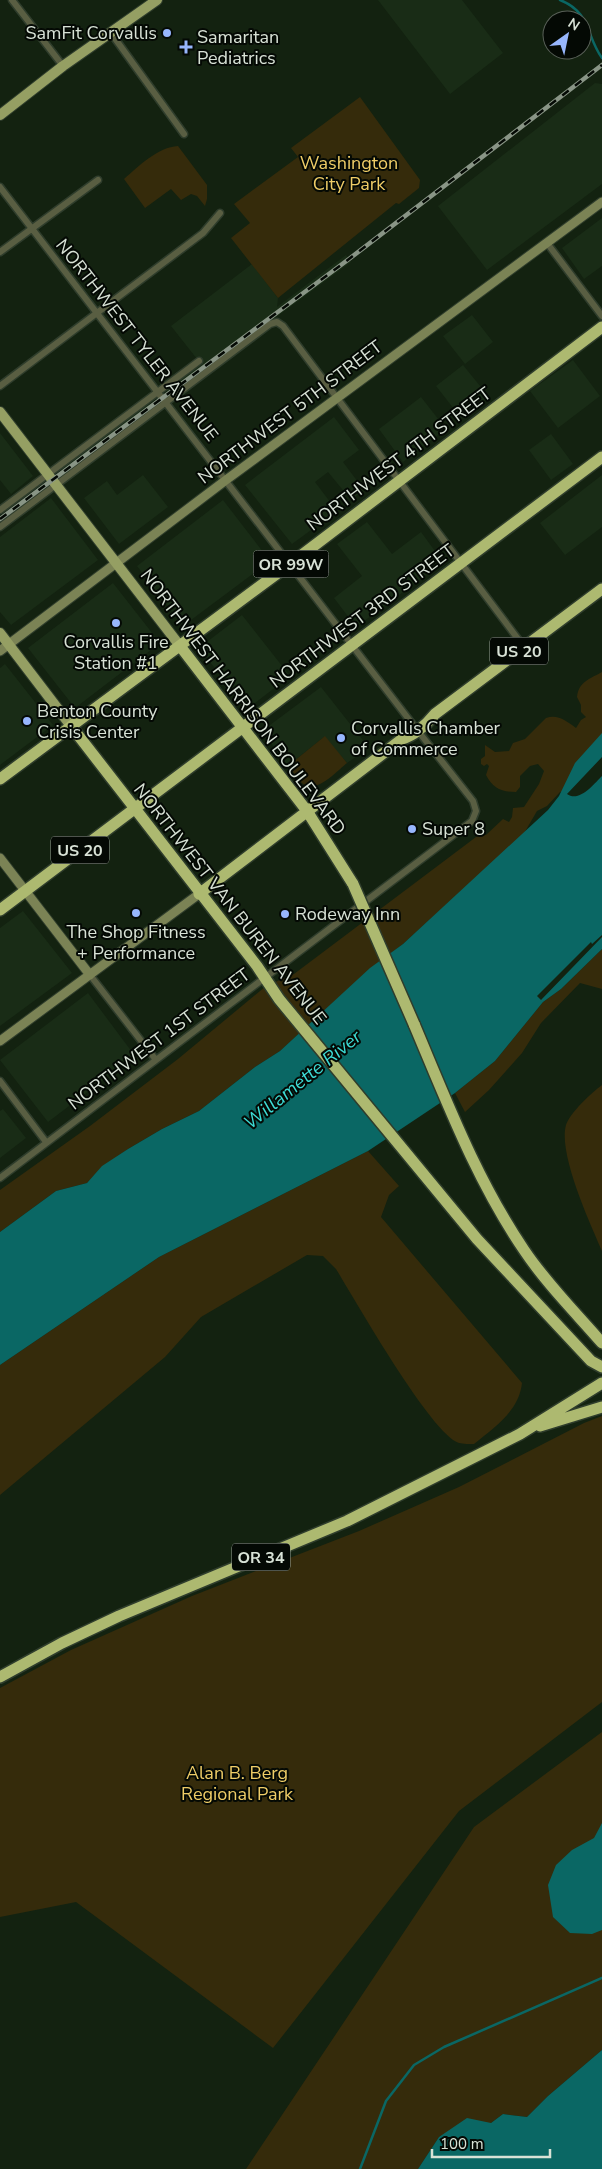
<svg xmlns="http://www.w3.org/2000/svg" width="602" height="2169" font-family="'Nunito Sans',sans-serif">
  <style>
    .built { fill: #192c16 }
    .green { fill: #352b0b }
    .water { fill: #0a6764 }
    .pier { fill: #132210 }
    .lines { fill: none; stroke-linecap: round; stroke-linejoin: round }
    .stream { stroke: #0a6764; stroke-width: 2.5 }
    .street-casing { stroke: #2f3d2c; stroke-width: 9 }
    .secondary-casing { stroke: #2f3d2c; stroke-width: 11 }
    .primary-casing { stroke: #2f3d2c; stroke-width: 12 }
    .highway-casing { stroke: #2f3d2c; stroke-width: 14 }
    .street { stroke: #595e42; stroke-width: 6 }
    .secondary { stroke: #7b8355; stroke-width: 9 }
    .primary { stroke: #959f63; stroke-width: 10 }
    .highway { stroke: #adb970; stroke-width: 11 }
    .rail-casing { stroke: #899586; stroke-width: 4.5 }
    .rail { stroke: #040904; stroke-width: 2.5; stroke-dasharray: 8; stroke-linecap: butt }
    .highway-bridge-casing { stroke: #2f3d2c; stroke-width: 14; stroke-linecap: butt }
    .highway-bridge { stroke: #adb970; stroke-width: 11 }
    .poi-dot { fill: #97b6fd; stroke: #040904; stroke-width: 2 }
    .labels { text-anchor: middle; stroke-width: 4; stroke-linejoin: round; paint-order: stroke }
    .shield { fill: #040904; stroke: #98a197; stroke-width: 1 }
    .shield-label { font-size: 16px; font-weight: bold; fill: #d8e2d6 }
    .poi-label { font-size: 18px; fill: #d8e2d6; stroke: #040904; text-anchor: start }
    .park-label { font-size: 18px; fill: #efcd67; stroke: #040904 }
    .street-label { font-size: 18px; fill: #d8e2d6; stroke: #040904 }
    .water-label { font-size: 19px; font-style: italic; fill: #3ddbd5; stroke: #040904 }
  </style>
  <rect width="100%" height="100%" fill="#132210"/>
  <!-- built -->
  <path class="built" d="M378,0H462L503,53L450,94Z
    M595,83L602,84V184L487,270L438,206Z
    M602,218V266L584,279L562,248Z
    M346,255L351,262L169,396L167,390L201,364L171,326L252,264L278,298L277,307Z
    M472,315L493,342L465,364L443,336Z
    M573,360L600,396L558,428L530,391Z
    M463,365L489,397L461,418L436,386Z
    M421,397L446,429L403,462L379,429Z
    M149,404L153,409L66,474L62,469Z
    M334,417L359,450L343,462L364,490L351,500L328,472L315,482L337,511L292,544L245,485Z
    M0,433L33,476L11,494L0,480Z
    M551,434L573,464L551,480L529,450Z
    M143,475L168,507L119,544L84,498L107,481L117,495Z
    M602,475V527L565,555L540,523Z
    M51,498L98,560L11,625L0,612V537Z
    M223,500L270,561L183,626L137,566Z
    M367,522L392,554L421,532L443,562L356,627L334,598L362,576L337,544Z
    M113,583L160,643L75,708L28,648Z
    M242,615L290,676L247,709L199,648Z
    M5,664L53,725L0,765V668Z
    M321,687L369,748L347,763L324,737L288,766L262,731Z
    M23,911L72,973L0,1026V928Z
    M88,993L135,1056L48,1122L0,1060Z
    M3,1109L26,1138L0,1158V1111Z"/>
  <!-- green -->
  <path class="green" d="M360,97L420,180L419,188L399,204L396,203L278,298L231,238L250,223L234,204L298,157L291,148Z
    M178,146L207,185V199L205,206L197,196L191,194L181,200L171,189L145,208L124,179C139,166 158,147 178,146Z
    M602,672V734L568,791L560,792L547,806L537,811L523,835L403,944L370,969L280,1051L255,1067L199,1111L162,1129L128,1149L102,1167L87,1183L56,1191L0,1232V1190L90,1126L178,1059L266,986L294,974L480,834L486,835L503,819L509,822L512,817L513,808L524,807L539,784L544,771L538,764L530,766L520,776V787L516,792C501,792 493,788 486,775L489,766L487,764L484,766L481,764V759L485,756V745L495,752L509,751L513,743L525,739L546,718C558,714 566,721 576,728L581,720L586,717L581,712V705L577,697C579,681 590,679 602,672Z
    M325,736L347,763C337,771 317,794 303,784C298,780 293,771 288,766Z
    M602,949V989L580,983L541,1023L522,1053L489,1090L465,1112L455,1093L495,1061L543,1002L561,989Z
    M602,1085V1251C590,1223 558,1154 566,1125C570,1113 591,1093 602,1085Z
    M368,1151L399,1186L389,1195L381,1217L522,1383C519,1411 495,1427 474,1444C470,1444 463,1444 459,1443C431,1434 355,1300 336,1269L323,1256L307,1255L201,1317L165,1357L0,1495V1365L159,1257Z
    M602,1416V1702L459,1811L273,2048L76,1902L0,1917V1688L71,1650L192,1596L359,1531L459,1487L584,1423Z
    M602,1732V2050L548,2096L527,2117L503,2114L491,2123L439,2137L418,2169H246L474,1827Z"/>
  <!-- water -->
  <path class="water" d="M602,733V757L567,794C579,803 594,784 602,776V949L561,989L543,1002L495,1061L455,1093L368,1151L159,1257L0,1365V1232L56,1191L87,1183L102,1166L128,1149L162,1129L199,1111L255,1067L280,1051L370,968L403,944L548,810L559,796L575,763Z
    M602,1823V1930L592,1934L570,1933L553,1917L548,1885L556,1865L572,1850L594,1838Z
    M602,2050V2169H418L439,2137L467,2118L491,2123L503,2114L527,2117L548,2096Z"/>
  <!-- pier -->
  <path class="pier" d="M602,935V937L541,1000L537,996L591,942L592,944Z"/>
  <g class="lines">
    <!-- stream -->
    <path class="stream" d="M560,0C591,12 586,36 602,58
      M360,2169L386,2101L414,2065L444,2047L602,1978"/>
    <!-- street casing -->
    <g class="street-casing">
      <path id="street" d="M12,0L63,66
        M111,33L184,134
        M0,187L414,726
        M547,243L602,316
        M0,252L98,180
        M0,386L203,233L220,213
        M0,510L199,361
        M0,527L270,324L277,322L283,326L524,647
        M90,975L156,1060
        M0,1081L46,1142
        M0,1178L472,821L476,811L473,801L418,731"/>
    </g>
    <!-- secondary casing -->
    <g class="secondary-casing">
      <path id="secondary" d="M0,651L226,480L602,202
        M0,858L90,975
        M0,1041L199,894"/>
    </g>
    <!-- primary casing -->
    <g class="primary-casing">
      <path id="primary" d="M0,115L63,66L157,0
        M0,412L180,646
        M0,633L71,726"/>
    </g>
    <!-- highway casing -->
    <g class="highway-casing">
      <path id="highway" d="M180,646L307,811L353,884
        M71,726L257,966L279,999L477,1239L591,1361L602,1367
        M0,779L290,564L602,327
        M199,894L402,739C415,735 426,725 435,714L602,589
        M0,910L602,457
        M414,1024C447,1102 476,1179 524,1250C546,1283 576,1313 602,1343
        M540,1426L602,1407
        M0,1677L62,1643L119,1616L347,1521L520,1434L602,1383"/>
    </g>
    <!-- street -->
    <use href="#street" class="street"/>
    <!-- secondary -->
    <use href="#secondary" class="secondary"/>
    <!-- primary -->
    <use href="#primary" class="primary"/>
    <!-- highway -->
    <use href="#highway" class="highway"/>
    <!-- rail casing -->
    <g class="rail-casing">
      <path id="rail" d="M0,519L349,259L602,65"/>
    </g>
    <!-- rail -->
    <use href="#rail" class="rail"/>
    <!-- highway-bridge casing -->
    <g class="highway-bridge-casing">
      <path id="highway-bridge" d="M353,884L414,1024"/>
    </g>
    <!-- highway-bridge -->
    <use href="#highway-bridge" class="highway-bridge"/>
  </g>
  <!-- markers -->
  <g class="poi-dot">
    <circle cx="167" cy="33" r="5"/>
    <path d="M183.5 39.5h5v5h5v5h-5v5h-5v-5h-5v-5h5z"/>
    <circle cx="116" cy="623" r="5"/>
    <circle cx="27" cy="721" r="5"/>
    <circle cx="341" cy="738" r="5"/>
    <circle cx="412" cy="829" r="5"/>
    <circle cx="136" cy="913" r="5"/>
    <circle cx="285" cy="914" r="5"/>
  </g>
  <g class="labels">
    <!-- shield labels -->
    <g class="shield">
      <rect x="253.5" y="550.5" width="75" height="27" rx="4"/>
      <rect x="490" y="637.5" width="58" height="27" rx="4"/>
      <rect x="51" y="836.5" width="58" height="27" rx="4"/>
      <rect x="232" y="1543.5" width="58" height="27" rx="4"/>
    </g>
    <g class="shield-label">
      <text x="291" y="570">OR 99W</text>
      <text x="519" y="657">US 20</text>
      <text x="80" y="856">US 20</text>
      <text x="261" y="1563">OR 34</text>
    </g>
    <!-- poi labels -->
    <g class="poi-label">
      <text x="157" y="39" text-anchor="end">SamFit Corvallis</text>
      <text x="197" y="43">Samaritan<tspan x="197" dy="21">Pediatrics</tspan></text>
      <text x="116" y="648" text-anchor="middle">Corvallis Fire<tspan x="116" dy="21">Station #1</tspan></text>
      <text x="37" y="717">Benton County<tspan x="37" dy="21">Crisis Center</tspan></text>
      <text x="351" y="734">Corvallis Chamber<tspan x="351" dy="21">of Commerce</tspan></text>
      <text x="422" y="835">Super 8</text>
      <text x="295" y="920">Rodeway Inn</text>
      <text x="136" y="938" text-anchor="middle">The Shop Fitness<tspan x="136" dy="21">+ Performance</tspan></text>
    </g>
    <!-- park labels -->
    <g class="park-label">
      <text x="349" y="169">Washington<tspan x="349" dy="21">City Park</tspan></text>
      <text x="237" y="1779">Alan B. Berg<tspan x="237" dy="21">Regional Park</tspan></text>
    </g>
    <!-- street labels -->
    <g class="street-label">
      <text transform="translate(137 340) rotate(52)" y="6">NORTHWEST TYLER AVENUE</text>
      <text transform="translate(290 412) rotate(-37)" y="6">NORTHWEST 5TH STREET</text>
      <text transform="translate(399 459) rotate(-37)" y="6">NORTHWEST 4TH STREET</text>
      <text transform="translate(362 616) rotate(-37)" y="6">NORTHWEST 3RD STREET</text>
      <text transform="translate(243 702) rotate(53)" y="6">NORTHWEST HARRISON BOULEVARD</text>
      <text transform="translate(230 904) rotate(52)" y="6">NORTHWEST VAN BUREN AVENUE</text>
      <text transform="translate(159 1039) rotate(-37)" y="6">NORTHWEST 1ST STREET</text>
    </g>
    <!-- water labels -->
    <g class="water-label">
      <text transform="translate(302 1079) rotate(-39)" y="7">Willamette River</text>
    </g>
  </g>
  <!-- north arrow -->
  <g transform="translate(567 35) rotate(33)"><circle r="24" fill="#040904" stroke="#596058"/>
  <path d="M0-4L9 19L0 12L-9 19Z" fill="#97b6fd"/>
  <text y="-8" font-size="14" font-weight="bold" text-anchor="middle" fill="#d8e2d6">N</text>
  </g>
  <!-- scale -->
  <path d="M432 2149v8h118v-8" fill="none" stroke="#d8e2d6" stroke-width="2.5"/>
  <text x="440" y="2149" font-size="15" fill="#d8e2d6" stroke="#040904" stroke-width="4" paint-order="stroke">100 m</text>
</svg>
